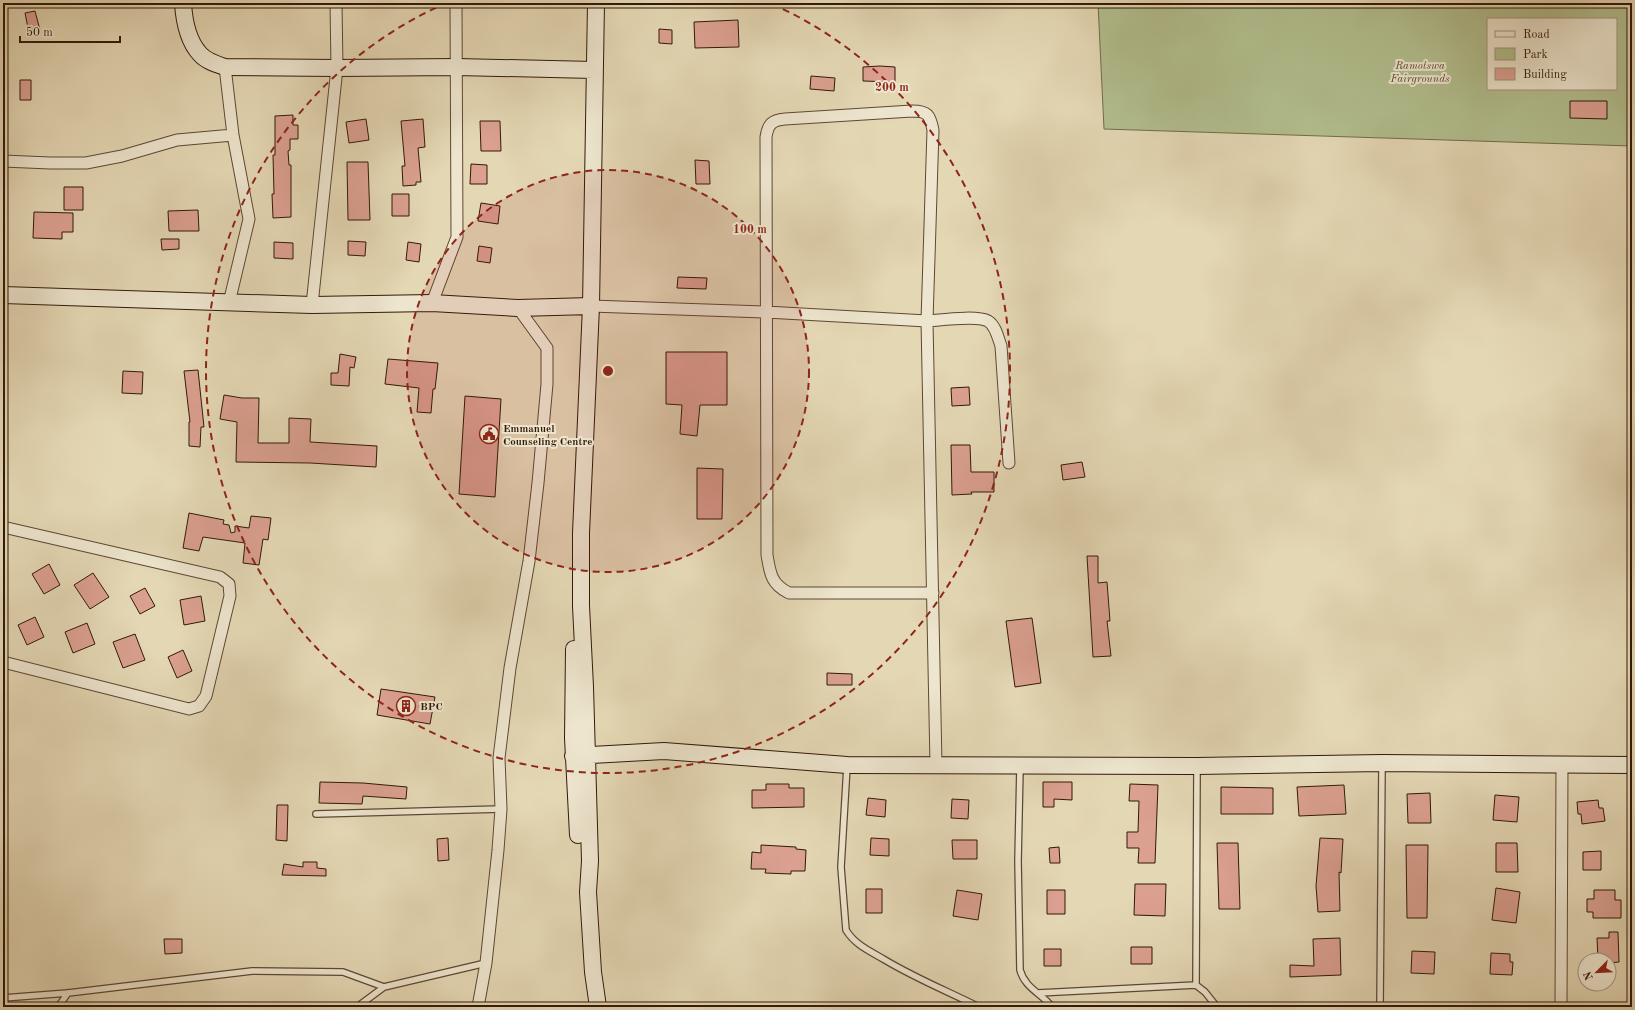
<svg xmlns="http://www.w3.org/2000/svg" width="1635" height="1010" font-family="'Old Standard TT',serif">
  <style>
    .green { fill: #b2be8e; stroke: #726c4b; fill-rule: evenodd }
    .building { fill: #dba090; stroke: #311908 }
    .lines { fill: none; stroke-linecap: round; stroke-linejoin: round }
    .lane-casing { stroke: #5e4833; stroke-width: 8 }
    .street-casing { stroke: #5e4833; stroke-width: 13 }
    .secondary-casing { stroke: #311908; stroke-width: 18 }
    .lane { stroke: #ede5ce; stroke-width: 5.5 }
    .street { stroke: #ede5ce; stroke-width: 11 }
    .secondary { stroke: #ede5ce; stroke-width: 16 }
    .ring { fill: none; stroke: #8f2418; stroke-width: 2; stroke-dasharray: 7 5 }
    .labels { text-anchor: middle; stroke-width: 4; stroke-linejoin: round; paint-order: stroke }
    .park-label { font-size: 11px; font-style: italic; fill: #584b30; stroke: #ede5ce }
    .poi-label { font-size: 11px; font-weight: bold; fill: #311908; stroke: #ede5ce; text-anchor: start }
    .centre { fill: #8f2418; stroke: #ede5ce; stroke-width: 2 }
    .ring-label { font-size: 12px; text-anchor: middle; font-weight: bold; fill: #8f2418; stroke: #ede5ce; stroke-width: 4; stroke-linejoin: round; paint-order: stroke }
  </style>
  <rect width="100%" height="100%" fill="#e4d7b4"/>
  <filter id="stains"><feTurbulence type="fractalNoise" baseFrequency=".005" numOctaves="4"/><feColorMatrix values="0 0 0 0 .2 0 0 0 0 .09 0 0 0 0 .02 0 0 0 .5 -.17"/></filter>
  <radialGradient id="worn" r=".72"><stop offset=".6" stop-color="#630" stop-opacity="0"/><stop offset="1" stop-color="#630" stop-opacity=".3"/></radialGradient>
  <!-- green -->
  <path class="green" d="M1098,3H1632V146L1104,129ZM1488,19H1616V89H1488Z"/>
  <!-- building -->
  <path class="building" d="M35,11L40,30L29,33L25,13Z
    M738,20L739,47L695,48L694,22Z
    M659,29L672,30V44L659,43Z
    M880,66L895,67V82L863,81V67Z
    M811,76L835,78L834,91L810,89Z
    M20,80H31V100H20Z
    M1570,101H1607V119L1570,118Z
    M293,115V125H298V139H290V150L288,151L289,165H291V217L273,218L272,194H274L273,155H275V116Z
    M366,119L369,140L349,143L346,122Z
    M423,119L425,147L418,148L421,182H416V185L403,186L402,166H405L401,121Z
    M480,121H500L501,151H481Z
    M695,160L709,161L710,184H696Z
    M347,162H368L370,220H348Z
    M471,164L487,165V184H470Z
    M64,187H83V210H64Z
    M392,194H409V216H392Z
    M481,203L500,206L498,224L478,221Z
    M198,210L199,231H169L168,211Z
    M34,212L73,213V232H62V239L33,238Z
    M161,239H179V249L162,250Z
    M348,241L366,242L365,256L348,255Z
    M274,242L293,243V259L274,258Z
    M408,242L421,244L419,262L406,260Z
    M479,246L492,248L490,263L477,261Z
    M678,277L707,278L706,289L677,288Z
    M666,352H727V405H700L697,436L680,434L682,405L666,404Z
    M340,354L356,357L354,368L350,367L349,386L331,385V373H338Z
    M388,359L438,363L435,389H433L431,413L417,412L419,388L385,384Z
    M198,370L204,427H201L200,447L189,446V422H190L184,371Z
    M123,371L143,372L142,394L122,393Z
    M969,387L970,405L952,406L951,388Z
    M224,395L242,398H259L258,443H289V418L311,419L310,442L377,446L376,467L310,463L236,462L237,422L220,419Z
    M465,396L501,399L495,497L459,494Z
    M951,445H970L971,472H994V492H971L972,494L952,495Z
    M1082,462L1085,477L1063,480L1061,465Z
    M697,468L723,469L722,519H697Z
    M189,513L224,520L223,524L229,525L231,533L235,532V526L249,528L251,516L271,518L268,540L263,539L259,565L243,563L245,543L203,537L199,551L183,548Z
    M1087,556H1098V583L1107,582L1110,621H1107L1111,656L1093,657Z
    M49,564L60,585L44,594L32,574Z
    M93,573L109,597L90,609L74,585Z
    M145,588L155,606L140,614L130,596Z
    M201,596L205,621L184,625L180,600Z
    M35,617L44,637L27,645L18,625Z
    M1032,618L1041,683L1015,687L1006,621Z
    M87,623L95,644L73,653L65,632Z
    M135,634L145,660L123,668L113,642Z
    M183,650L192,671L177,678L168,657Z
    M827,673L852,674V685H827Z
    M381,689L435,697L430,724L377,715Z
    M320,782L363,783L407,787L406,799L363,796L362,804L319,803Z
    M1043,782H1072V800L1054,799V807H1043Z
    M766,784H789V788H804V807L752,808V790H766Z
    M1130,784L1158,785L1155,863H1138L1139,848H1127V832H1138L1139,801H1129Z
    M1344,785L1346,814L1299,816L1297,787Z
    M1221,787L1273,788V814H1221Z
    M1430,793L1431,823H1408L1407,794Z
    M1495,795L1519,797L1517,822L1493,820Z
    M868,798L886,800L885,817L866,815Z
    M952,799L969,800L968,819L951,818Z
    M1598,800L1599,808H1603L1605,821L1582,824L1581,814H1578L1577,802Z
    M277,805H288L287,841L276,840Z
    M448,838L449,860L438,861L437,839Z
    M871,838L889,839V856L870,855Z
    M1320,838L1343,839L1341,873L1339,872L1340,911L1318,912L1316,886Z
    M952,840H977V859H953Z
    M1217,843H1238L1240,909H1219Z
    M1496,843H1517L1518,872H1496Z
    M761,845L796,847V849L806,850L805,871H791V874L765,873L766,869H751L752,852L761,853Z
    M1406,845H1428L1427,918H1407Z
    M1059,847L1060,863H1050L1049,848Z
    M1601,851V870H1583V852Z
    M303,862H317V868L326,869V876L282,875L284,864L303,867Z
    M1135,884H1166L1165,916L1134,915Z
    M1496,888L1520,892L1516,923L1492,920Z
    M866,889H882V913H866Z
    M957,890L982,894L978,920L953,916Z
    M1047,890H1065V914H1047Z
    M1594,890H1615V900H1621V918H1593V912H1587V899H1594Z
    M1609,932H1618L1619,962L1609,963V960H1598L1597,938H1609Z
    M1340,938L1341,975L1290,977V965L1314,966L1313,939Z
    M164,939H182V953L165,954Z
    M1131,947H1152V964H1131Z
    M1044,949H1061V966H1044Z
    M1412,951L1435,952L1434,974L1411,973Z
    M1491,953L1510,954V962H1513L1512,975L1490,974Z"/>
  <g class="lines">
    <!-- lane casing -->
    <g class="lane-casing">
      <path id="lane" d="M847,766L841,867L846,930C855,945 870,951 885,960C915,978 947,991 979,1007
        M1020,767L1018,861L1020,970C1025,988 1041,993 1052,1007
        M1197,768L1196,985L1205,992L1217,1007
        M316,814L501,809
        M1038,993L1196,985
        M3,998L68,993L252,971L343,972L384,987
        M58,1007L68,993
        M357,1007L384,987L486,963
        M1380,1007L1382,765"/>
    </g>
    <!-- street casing -->
    <g class="street-casing">
      <path id="street" d="M225,67L233,135L249,219L229,303
        M3,161L50,163H86L122,156L177,140L233,135
        M432,303L457,237L456,3
        M312,305L337,68L336,3
        M591,306L766,312L927,321L933,130C930,115 928,111 912,111L785,119C772,120 768,124 766,137L767,555C770,573 771,584 789,593H933
        M3,527L220,577L229,584L230,596L206,696L199,706L189,709L3,662
        M936,765L927,321C941,320 977,315 988,321C996,326 998,338 1001,346L1009,463
        M478,1007L486,963L498,850L501,809L499,758L510,668L529,561L538,483L547,384V348L518,308
        M1561,1007L1562,765"/>
    </g>
    <!-- secondary casing -->
    <g class="secondary-casing">
      <path id="secondary" d="M183,3C184,20 188,41 200,54C206,61 216,64 225,67L337,68L457,67L594,70
        M596,3L591,306L581,533V606L585,687L590,861L588,892L593,972L598,1007
        M3,295L312,305L432,303L518,308L591,306
        M574,649L573,738L578,835
        M573,756L664,751L847,765L1197,766L1382,763L1632,765"/>
    </g>
    <!-- lane -->
    <use href="#lane" class="lane"/>
    <!-- street -->
    <use href="#street" class="street"/>
    <!-- secondary -->
    <use href="#secondary" class="secondary"/>
  </g>
  <!-- distance rings -->
  <circle cx="608" cy="371" r="201" fill="#8f2418" fill-opacity=".12"/>
  <g class="ring">
    <circle cx="608" cy="371" r="201"/>
    <path d="M772 4A402 402 0 1 1 444 4"/>
  </g>
  <!-- icons -->
  <defs>
    <g id="civic-ring" transform="scale(1)"><circle r="9.5" fill="#ede5ce" stroke="#8f2418" stroke-width="1.5"/><path d="M-.6-6.5H3V-4.5H.6V-3L4-1V1h2V6H-6V1h2V-1L-.6-3ZM-1.2 2.5V6h2.4V2.5Z" fill="#8f2418"/></g>
    <g id="building-ring" transform="scale(1)"><circle r="9.5" fill="#ede5ce" stroke="#8f2418" stroke-width="1.5"/><path d="M-4-6H4V6H1V3H-1V6H-4ZM-2.5-4.3h1.7v1.8h-1.7ZM.8-4.3h1.7v1.8H.8ZM-2.5-1h1.7V.8h-1.7ZM.8-1h1.7V.8H.8Z" fill="#8f2418"/></g>
  </defs>
  <g fill-rule="evenodd">
    <use href="#civic-ring" x="489" y="434"/>
    <use href="#building-ring" x="406" y="706"/>
  </g>
  <g class="labels">
    <!-- park labels -->
    <g class="park-label">
      <text x="1420" y="69">Ramotswa<tspan x="1420" dy="13">Fairgrounds</tspan></text>
    </g>
    <!-- poi labels -->
    <g class="poi-label">
      <text x="503" y="432">Emmanuel<tspan x="503" dy="13">Counseling Centre</tspan></text>
      <text x="420" y="710">BPC</text>
    </g>
  </g>
  <circle cx="608" cy="371" r="6" class="centre"/>
  <g class="ring-label">
    <text x="892" y="91">200 m</text>
    <text x="750" y="233">100 m</text>
  </g>
  <!-- margin -->
  <rect width="1635" height="1010" fill="none" stroke="#e4d7b4" stroke-width="16"/>
  <rect x="4" y="4" width="1627" height="1002" fill="none" stroke="#311908" stroke-width="2"/>
  <rect x="8" y="8" width="1619" height="994" fill="none" stroke="#311908"/>
  <!-- legend -->
  <rect x="1487" y="18" width="130" height="72" fill="#ede5ce" stroke="#a2937f"/>
  <rect x="1495" y="31" width="20" height="6" fill="#ede5ce" stroke="#a2937f"/>
  <text x="1523" y="38" font-size="12" fill="#311908">Road</text>
  <rect x="1495" y="48" width="20" height="12" fill="#b2be8e" stroke="#a2937f"/>
  <text x="1523" y="58" font-size="12" fill="#311908">Park</text>
  <rect x="1495" y="68" width="20" height="12" fill="#dba090" stroke="#a2937f"/>
  <text x="1523" y="78" font-size="12" fill="#311908">Building</text>
  <!-- north arrow -->
  <g transform="translate(1597 972) rotate(246)"><circle r="19" fill="#ede5ce" stroke="#a2937f"/>
  <path d="M0-3L7 15L0 10L-7 15Z" fill="#8f2418"/>
  <text y="-6" font-size="11" font-weight="bold" text-anchor="middle" fill="#311908">N</text>
  </g>
  <!-- scale -->
  <path d="M20 36v6h100v-6" fill="none" stroke="#311908" stroke-width="2"/>
  <text x="26" y="36" font-size="12" fill="#311908" stroke="#ede5ce" stroke-width="3" paint-order="stroke">50 m</text>
  <rect width="100%" height="100%" filter="url(#stains)"/>
  <rect width="100%" height="100%" fill="url(#worn)"/>
</svg>
